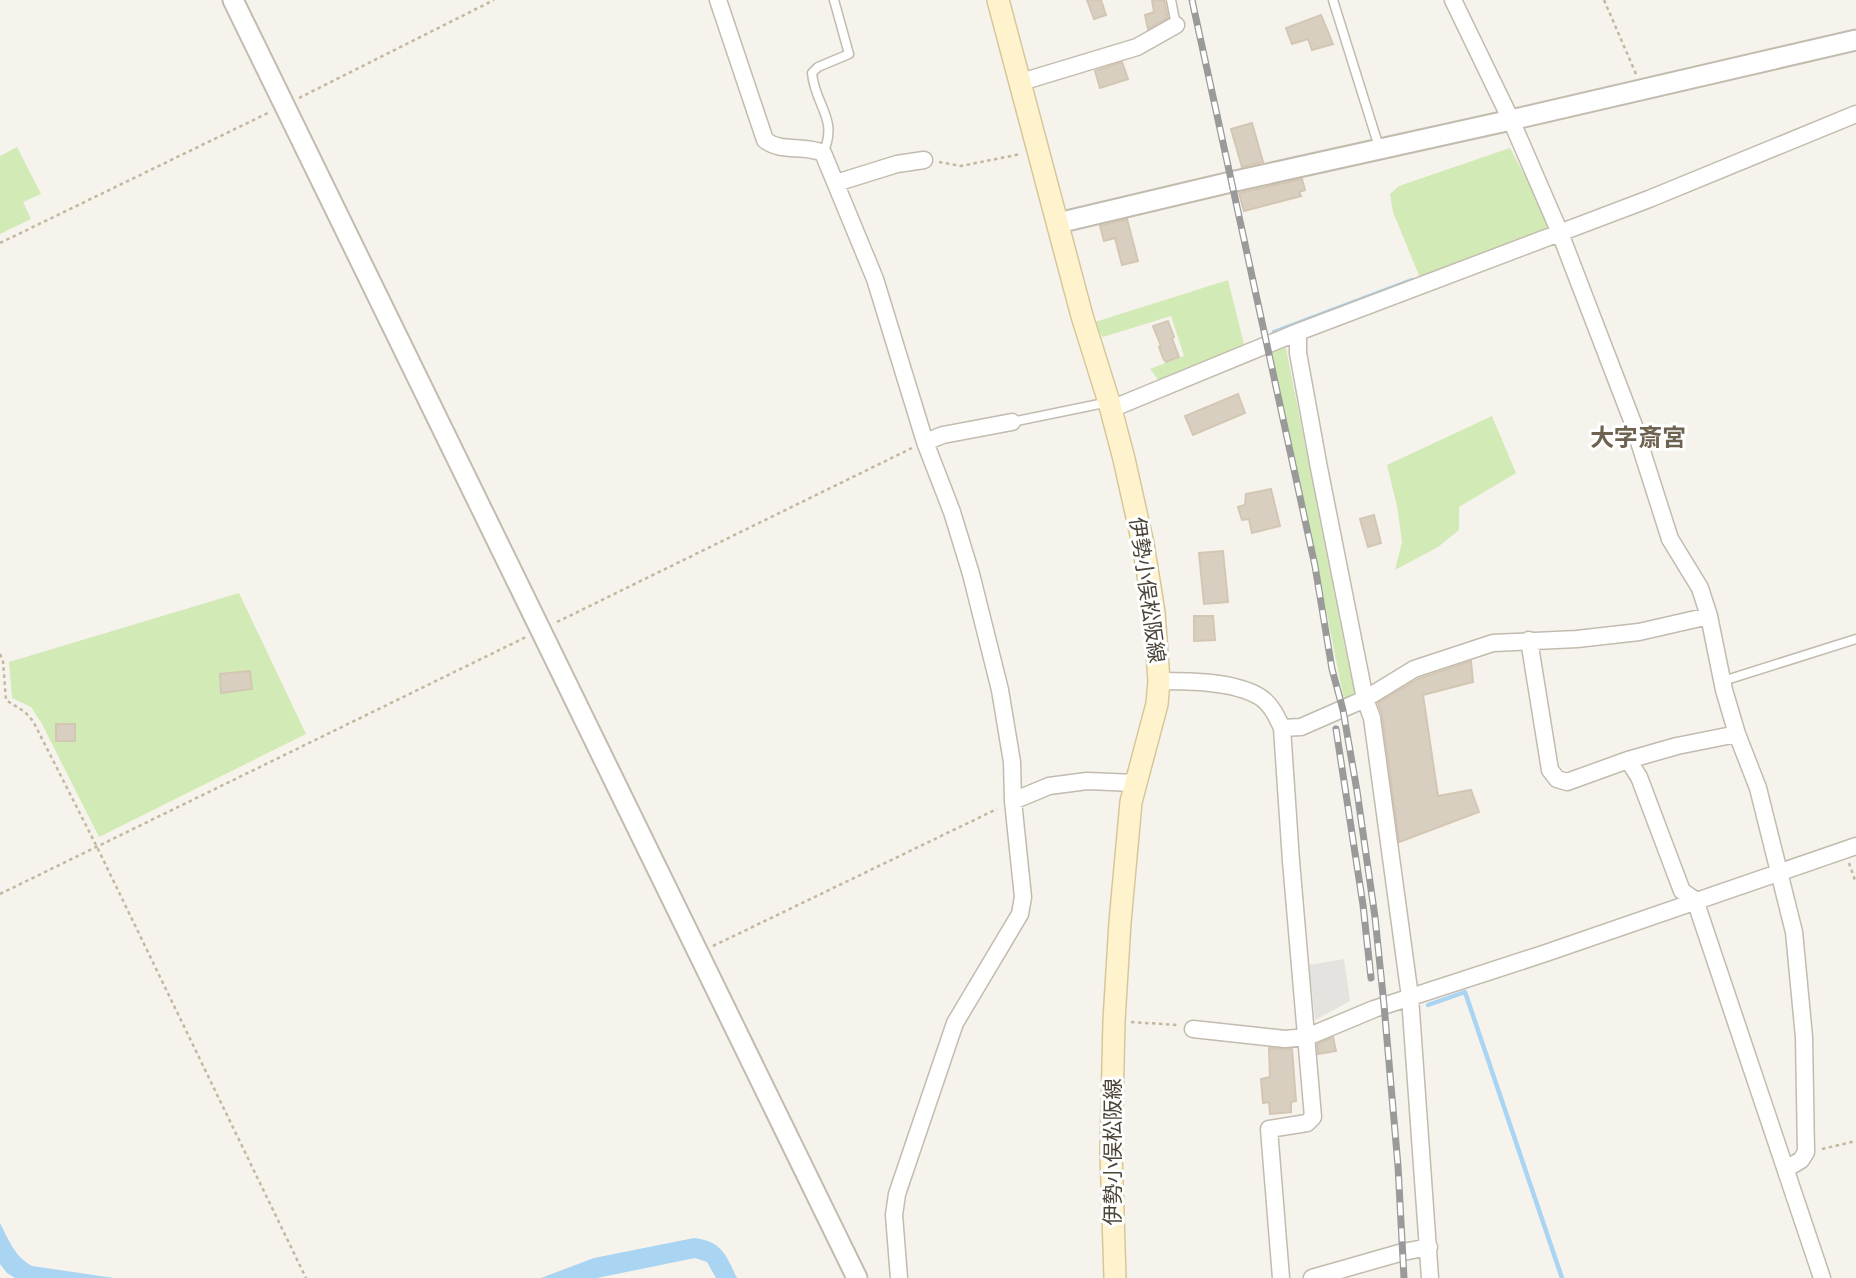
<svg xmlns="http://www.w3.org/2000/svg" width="1856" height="1278" font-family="Helvetica,'Noto Sans JP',sans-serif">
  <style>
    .green { fill: #d2eab5 }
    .parking { fill: #e5e3e0 }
    .water { fill: #a9d4f2 }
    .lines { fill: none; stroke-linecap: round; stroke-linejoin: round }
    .stream { stroke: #a9d4f2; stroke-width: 4.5 }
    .building { fill: #d8cfc1; stroke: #d3c7b4; stroke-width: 2 }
    .service-casing { stroke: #c2bbae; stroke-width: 11 }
    .minor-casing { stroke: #c2bbae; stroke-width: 19 }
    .tertiary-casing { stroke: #c2bbae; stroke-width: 23 }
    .secondary-casing { stroke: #d6c79b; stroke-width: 24 }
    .path { stroke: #c4b79f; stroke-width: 2.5; stroke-dasharray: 3.5 3.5; stroke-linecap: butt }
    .service { stroke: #fff; stroke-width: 8 }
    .minor { stroke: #fff; stroke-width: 16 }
    .tertiary { stroke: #fff; stroke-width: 19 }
    .secondary { stroke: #fff3cd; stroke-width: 21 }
    .rail-casing { stroke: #9a9a9a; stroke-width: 7 }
    .rail { stroke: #fff; stroke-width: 4.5; stroke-dasharray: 13; stroke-linecap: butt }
    .labels { text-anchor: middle; stroke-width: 6; stroke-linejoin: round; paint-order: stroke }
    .street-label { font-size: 21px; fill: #4b4439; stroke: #fff }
    .quarter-label { font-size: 24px; font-weight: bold; fill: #6e6250; stroke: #fff }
  </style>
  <rect width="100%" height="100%" fill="#f6f3ec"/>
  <!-- green -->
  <path class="green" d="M17,147L41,194L23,202L31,219L0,234V156Z
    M1510,148L1552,227L1420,278L1393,212L1390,194L1399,186Z
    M1228,280L1244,344L1160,382L1150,369L1184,356L1171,316L1103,337L1092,323Z
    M1284,345L1286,348L1346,653L1355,694L1344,700C1325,605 1307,510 1284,416C1281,400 1267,362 1273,348Z
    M1492,416L1516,473L1459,507V530L1438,547L1395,570L1402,542L1397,506L1387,465Z
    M239,593L306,734L99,837L42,724L31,707L12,698L9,662Z"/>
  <!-- parking -->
  <path class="parking" d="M1344,959L1350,1001L1315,1020L1309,965Z"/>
  <!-- water -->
  <path class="water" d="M0,1223C9,1240 14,1256 32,1266L114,1278H15L7,1273L0,1264Z
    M694,1238C722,1241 726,1255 737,1278H716L707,1262L695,1258L597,1278H541L594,1258Z"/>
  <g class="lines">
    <!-- stream -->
    <path class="stream" d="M1274,332L1412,280
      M1428,1005L1465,992L1562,1278"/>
  </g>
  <!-- building -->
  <path class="building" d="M1087,0H1101L1106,15L1094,19Z
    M1152,0H1164L1168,18L1148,29L1145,15L1154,12Z
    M1321,15L1333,44L1312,50L1308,39L1292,44L1286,28Z
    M1122,62L1128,79L1100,88L1095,71Z
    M1252,123L1263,162L1242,167L1231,129Z
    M1302,179L1305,190L1299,192L1301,196L1244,211L1239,193Z
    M1127,219L1138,261L1122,265L1115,238L1104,241L1100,226Z
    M1168,321L1174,337L1172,338L1179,357L1166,362L1163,358L1159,347L1161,346L1153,326Z
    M1238,394L1245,413L1193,435L1185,416Z
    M1271,489L1280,526L1252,533L1249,519L1242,520L1238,507L1245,505L1246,494Z
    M1374,515L1381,543L1368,547L1360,519Z
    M1223,551L1228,602L1204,604L1199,553Z
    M1194,616H1213L1215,640L1194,641Z
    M1471,661L1473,682L1423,695L1438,796L1471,790L1479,812L1399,842L1382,714L1378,703L1418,679Z
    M250,671L252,689L221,693L220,674Z
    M56,724H75V741H56Z
    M1333,1037L1336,1051L1318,1054L1317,1044Z
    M1269,1048L1292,1049L1296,1101L1291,1102V1112L1270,1114L1269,1102L1263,1103L1261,1079L1270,1077Z"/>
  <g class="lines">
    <!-- service casing -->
    <g class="service-casing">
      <path id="service" d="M1171,0L1176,25
        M1333,0L1379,147
        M823,153C839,119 815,106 812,73L818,67L849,54L834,0
        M1012,422L1109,402
        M1723,681L1856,639"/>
    </g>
    <!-- minor casing -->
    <g class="minor-casing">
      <path id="minor" d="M718,0L765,140C781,153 804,144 823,153L875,279L925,442L952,512L971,574L1000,690L1012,762L1013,801L1023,897L1020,914L955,1023L897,1194L894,1215L899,1278
        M1453,0L1511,120L1560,233L1633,423L1670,539L1700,588L1709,616L1724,690L1737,734L1758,788L1794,932L1804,1037L1806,1152L1801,1160L1786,1169
        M1021,82L1137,47L1176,25
        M836,183L897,164L924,160
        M1298,332V353L1319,468L1365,699L1372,718L1410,997L1430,1278
        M1111,409L1298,332L1649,199L1856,114
        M925,442L943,435L1012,422
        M1529,640L1550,770L1557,779L1567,782L1628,760
        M1159,681C1188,681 1234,681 1260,697C1271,704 1277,717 1282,728L1301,727L1365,699L1414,669L1493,643L1577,639L1639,632L1709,616
        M1737,734L1677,746L1628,760L1639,777L1682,891L1695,900L1822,1278
        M1013,801L1049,786L1087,781L1135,783
        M1193,1029L1285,1039L1307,1037L1374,1009L1543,954L1856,846
        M1281,1278L1269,1129L1307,1123L1313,1117L1291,861L1282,728
        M1312,1278L1403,1252L1429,1247"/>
    </g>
    <!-- tertiary casing -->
    <g class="tertiary-casing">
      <path id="tertiary" d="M233,0L857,1278
        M1058,223L1231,182L1511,120L1856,40"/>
    </g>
    <!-- secondary casing -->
    <g class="secondary-casing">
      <path id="secondary" d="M998,0L1082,316L1109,402L1124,459L1143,544L1154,612L1159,681L1157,704L1131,802L1120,922L1114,1021L1111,1152L1115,1278"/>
    </g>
    <!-- path -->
    <path class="path" d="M1604,0L1636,74
      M299,98L494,0
      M939,162L961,166L1021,154
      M0,243L268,113
      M557,622L912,448
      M0,654L3,661L6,700L25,712L33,721L97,847L306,1278
      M1849,863L1856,883
      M0,894L526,637
      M713,946L997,809
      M1131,1022L1177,1025
      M1822,1149L1856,1141"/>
    <!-- service -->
    <use href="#service" class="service"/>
    <!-- minor -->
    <use href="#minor" class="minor"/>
    <!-- tertiary -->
    <use href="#tertiary" class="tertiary"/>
    <!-- secondary -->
    <use href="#secondary" class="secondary"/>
    <!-- rail casing -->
    <g class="rail-casing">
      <path id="rail" d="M1192,0L1315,566L1332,669L1343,710L1357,791L1375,917L1384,1005L1398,1166L1404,1278
        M1336,729L1363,905L1371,978"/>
    </g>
    <!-- rail -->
    <use href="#rail" class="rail"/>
  </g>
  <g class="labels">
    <!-- street labels -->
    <g class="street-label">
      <text transform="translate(1147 590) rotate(82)" y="7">伊勢小俣松阪線</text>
      <text transform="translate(1113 1152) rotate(-90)" y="7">伊勢小俣松阪線</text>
    </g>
    <!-- quarter labels -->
    <g class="quarter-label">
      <text x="1638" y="446">大字斎宮</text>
    </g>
  </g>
</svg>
